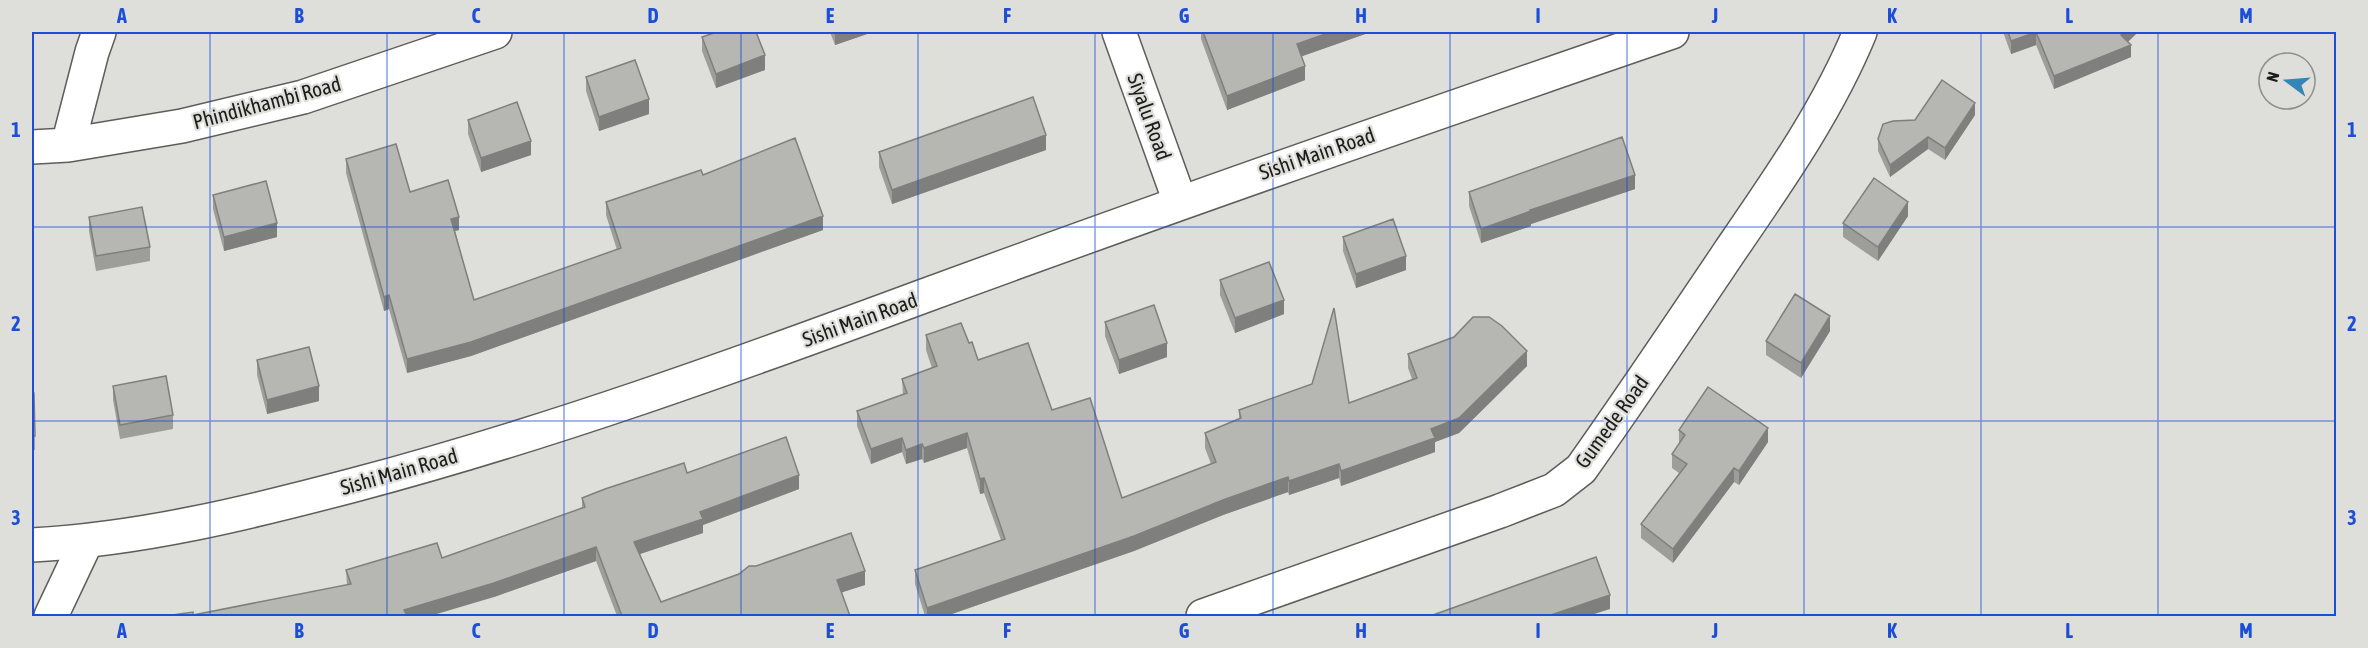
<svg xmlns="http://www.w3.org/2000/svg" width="2368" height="648" font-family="'Asap Condensed',sans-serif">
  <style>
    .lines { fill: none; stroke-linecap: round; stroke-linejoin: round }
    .street-casing { stroke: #5d5e5a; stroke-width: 36 }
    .secondary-casing { stroke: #5d5e5a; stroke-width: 36 }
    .street { stroke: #fff; stroke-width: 33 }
    .secondary { stroke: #fff; stroke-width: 33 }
    .wall { fill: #9d9d99 }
    .shaded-wall { fill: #7f7f7d }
    .building { fill: #b6b6b2; stroke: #7f7f7d; stroke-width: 1.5 }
    .grid { fill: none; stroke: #1d4ed8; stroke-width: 1.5; stroke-opacity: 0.55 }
    .labels { text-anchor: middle; stroke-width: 4.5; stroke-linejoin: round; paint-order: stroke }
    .street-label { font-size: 21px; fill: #1c1c1a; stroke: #dedfdb }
    .neatline { fill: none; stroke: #1d4ed8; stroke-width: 2 }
    .grid-label { font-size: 20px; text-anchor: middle; font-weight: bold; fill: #1d4ed8 }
  </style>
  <rect width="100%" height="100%" fill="#dedfdb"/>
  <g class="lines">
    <!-- street casing -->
    <g class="street-casing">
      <path id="street" d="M1119,32L1180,202
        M68,145L92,52L99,32
        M32,147L68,145L182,126L303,97L495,32
        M51,616L86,542
        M1203,616L1500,511L1554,490L1581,469C1632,397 1681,324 1730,251C1778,181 1828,110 1860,32"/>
    </g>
    <!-- secondary casing -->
    <g class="secondary-casing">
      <path id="secondary" d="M32,545C142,539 248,513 354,485C547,434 735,366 921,297C1171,205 1421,118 1672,32"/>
    </g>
    <!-- street -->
    <use href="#street" class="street"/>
    <!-- secondary -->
    <use href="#secondary" class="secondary"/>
  </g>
  <!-- wall -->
  <path class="wall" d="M830,32H873L835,45Z
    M1201,32H1371L1302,56L1305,80L1227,110L1201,39Z
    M2003,32H2137V33L2128,42L2131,57L2054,89L2036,45L2011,54Z
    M702,37L765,70L716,88L702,51Z
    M586,77L649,114L599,131L586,91Z
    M1975,115L1945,160L1928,149L1890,177L1878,151V139L1915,120Z
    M468,120L531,155L481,172L468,134Z
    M1046,150L892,204L879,167V152Z
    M346,159L410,192L459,230L455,231L474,300L617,250L606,215V202L703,175L823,230L471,356L407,373L389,309L384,311L346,173Z
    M1635,189L1531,224V226L1481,243L1469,206V192Z
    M213,195L277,237L224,251L213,209Z
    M1908,216L1878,261L1843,237V223Z
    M89,217L150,247V261L96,271L89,231Z
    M1343,237L1406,270L1356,288L1343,251Z
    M1220,280L1284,314L1235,333L1220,295Z
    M1105,322L1167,357L1119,374L1105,336Z
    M1830,331L1801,378L1766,355V341Z
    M926,335L969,343L978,360L1052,410L1122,498L1211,464L1205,448V433L1239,420V410L1349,403L1412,379L1408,368V354L1527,366L1459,433L1435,442V452L1341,486L1339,478L1289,495L1288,492L1223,515L1134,551L946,616H925L915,584V570L1001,540L984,493L980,494L967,448L924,463L922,459L906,464L902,452L871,464L857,426V411L903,395L902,379L932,368L926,350Z
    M257,360L319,401L267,414L257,375Z
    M113,386L173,415V429L120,439L113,400Z
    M32,393L35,436V450H32Z
    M1679,430L1768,442L1739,485L1734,482L1673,563L1641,538V524L1679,473L1672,468V454L1679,444Z
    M687,473L799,489L703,525V533L640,554L661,602L865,585L841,592L850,616H617L596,561L494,597L193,615L347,585L346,570L442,558L582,509V498Z"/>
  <!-- shaded-wall -->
  <path class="shaded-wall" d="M835,32H873L835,45Z
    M1331,32H1371L1297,58V44Z
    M2036,32V45L2011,54V41Z
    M2125,32H2137V33L2121,48V35Z
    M2131,45V57L2054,89V76Z
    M765,55V70L716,88V74Z
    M1305,66V80L1227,110V96Z
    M649,99V114L599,131V117Z
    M1975,103V115L1945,160V148Z
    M1046,135V150L892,204V190Z
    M1928,137V149L1890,177V165Z
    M531,141V155L481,172V158Z
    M1635,175V189L1531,224V226L1481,243V229L1530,210Z
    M1908,202V216L1878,261V247Z
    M823,216V230L471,356L407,373V359Z
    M459,217V230L451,232V219Z
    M277,223V237L224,251V237Z
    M1406,256V270L1356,288V274Z
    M389,295V309L384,311V297Z
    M1284,300V314L1235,333V318Z
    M1830,316V331L1801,378V363Z
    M1167,343V357L1119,374V360Z
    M1527,351V366L1459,433L1435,442V452L1341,486V471L1431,429Z
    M319,386V401L267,414V400Z
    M1768,428V442L1739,485V471Z
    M967,433V448L924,463V448Z
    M902,438V452L871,464V449Z
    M922,444V459L906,464V450Z
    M1339,464V478L1289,495V481Z
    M1734,468V482L1673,563V549Z
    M799,475V489L703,525V533L634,556V542L700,512Z
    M1288,477V492L1223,515L1134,551L946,616H927V608L1223,500Z
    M984,478V493L980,494V479Z
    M596,547V561L494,597L430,616H404V610Z
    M865,571V585L837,594V580Z
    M1610,595V609L1588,616H1548Z"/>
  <!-- building -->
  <path class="building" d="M717,32H756L765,55L716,74L702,37Z
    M1203,32H1331L1297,44L1305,66L1227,96Z
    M2008,32H2125L2121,35L2131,45L2054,76L2036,32L2011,41Z
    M635,60L649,99L599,117L586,77Z
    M1942,80L1975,103L1945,148L1928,137L1890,165L1878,139L1883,124L1893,121L1915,120Z
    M1033,97L1046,135L892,190L879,152Z
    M517,102L531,141L481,158L468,120Z
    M1622,137L1635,175L1530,210L1531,211L1481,229L1469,192Z
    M795,138L823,216L471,342L407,359L389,295L384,297L346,159L396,144L410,192L448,180L459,217L451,219L474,300L621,248L606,202L701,170L703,175Z
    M1874,178L1908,202L1878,247L1843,223Z
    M266,181L277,223L224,237L213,195Z
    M142,207L150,247L96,256L89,217Z
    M1393,219L1406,256L1356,274L1343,237Z
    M1269,262L1284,300L1235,318L1220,280Z
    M1795,294L1830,316L1801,363L1766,341Z
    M1154,305L1167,343L1119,360L1105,322Z
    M1334,308L1349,403L1417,378L1408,354L1454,337L1473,317H1489L1502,326L1527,351L1459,418L1431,429L1435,438L1341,471L1339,464L1289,481L1288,477L1223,500L1134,536L927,608L915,570L1005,539L984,478L980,479L967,433L924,448L922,444L906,450L902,438L871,449L857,411L907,393L902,379L937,366L926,335L961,323L969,343L972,342L978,360L1028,343L1052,410L1090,398L1122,498L1216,462L1205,433L1241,418L1239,410L1312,384Z
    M309,347L319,386L267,400L257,360Z
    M166,376L173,415L120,425L113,386Z
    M1708,387L1768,428L1739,471L1734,468L1673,549L1641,524L1687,464L1672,454L1685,435L1679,430Z
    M32,393H34L35,436H32Z
    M786,437L799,475L700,512L703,519L634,542L661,602L739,574L749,566H756L851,533L865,571L837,580L850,616H622L596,547L494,583L404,610L407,616H165L193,612V615L351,584L346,570L437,543L442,558L585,507L582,498L605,489L684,463L687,473Z
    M1596,557L1610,595L1548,616H1430Z"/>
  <!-- grid -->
  <path class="grid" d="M210,32V616M387,32V616M564,32V616M741,32V616M918,32V616M1095,32V616M1273,32V616M1450,32V616M1627,32V616M1804,32V616M1981,32V616M2158,32V616M32,227H2336M32,421H2336"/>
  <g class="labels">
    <!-- street labels -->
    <g class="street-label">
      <text transform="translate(267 103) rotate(-15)" y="7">Phindikhambi Road</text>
      <text transform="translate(1149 117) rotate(70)" y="7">Siyalu Road</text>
      <text transform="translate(1317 154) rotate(-19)" y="7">Sishi Main Road</text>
      <text transform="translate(860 320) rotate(-20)" y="7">Sishi Main Road</text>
      <text transform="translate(1612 422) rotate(-54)" y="7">Gumede Road</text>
      <text transform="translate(399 472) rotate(-16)" y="7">Sishi Main Road</text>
    </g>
  </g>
  <!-- border -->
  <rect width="2368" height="648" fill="none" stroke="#dedfdb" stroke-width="66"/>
  <!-- north arrow -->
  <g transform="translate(2287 81) rotate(286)"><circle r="28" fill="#dedfdb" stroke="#90918e" stroke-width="1.5"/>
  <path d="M0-4.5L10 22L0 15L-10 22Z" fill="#3386b6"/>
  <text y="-9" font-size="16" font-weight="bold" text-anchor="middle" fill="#1c1c1a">N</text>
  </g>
  <rect x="33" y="33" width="2302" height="582" class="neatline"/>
  <g class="grid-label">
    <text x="122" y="23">A</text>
    <text x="299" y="23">B</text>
    <text x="476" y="23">C</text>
    <text x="653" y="23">D</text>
    <text x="830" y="23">E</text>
    <text x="1007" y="23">F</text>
    <text x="1184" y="23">G</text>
    <text x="1361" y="23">H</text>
    <text x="1538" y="23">I</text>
    <text x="1715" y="23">J</text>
    <text x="1892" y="23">K</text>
    <text x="2069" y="23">L</text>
    <text x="2246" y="23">M</text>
    <text x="16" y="137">1</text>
    <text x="2352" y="137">1</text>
    <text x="16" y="331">2</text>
    <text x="2352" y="331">2</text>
    <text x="16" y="525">3</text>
    <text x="2352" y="525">3</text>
    <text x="122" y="638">A</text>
    <text x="299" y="638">B</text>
    <text x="476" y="638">C</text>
    <text x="653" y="638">D</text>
    <text x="830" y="638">E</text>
    <text x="1007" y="638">F</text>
    <text x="1184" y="638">G</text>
    <text x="1361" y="638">H</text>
    <text x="1538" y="638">I</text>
    <text x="1715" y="638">J</text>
    <text x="1892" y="638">K</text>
    <text x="2069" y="638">L</text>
    <text x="2246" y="638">M</text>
  </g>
</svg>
